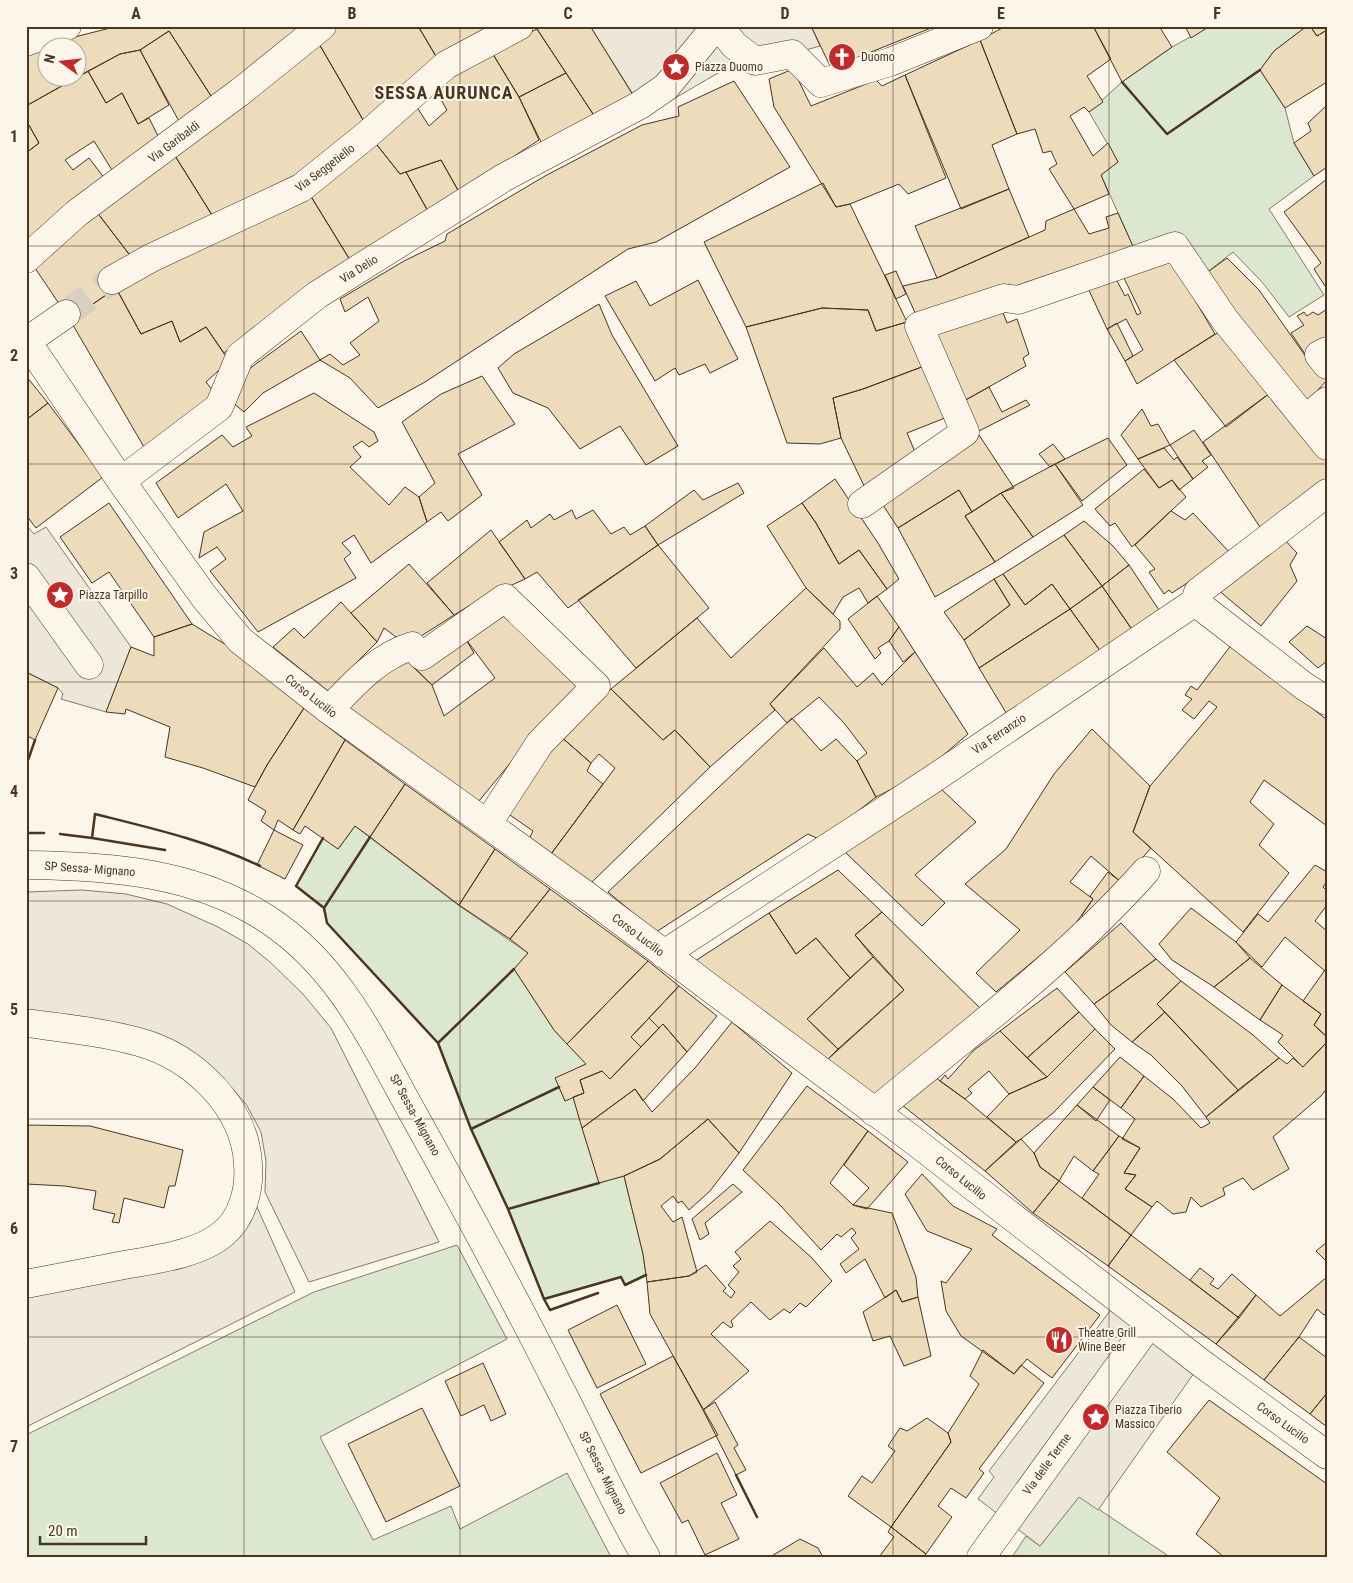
<svg xmlns="http://www.w3.org/2000/svg" width="1353" height="1583" font-family="'Roboto Condensed',sans-serif">
  <style>
    .green { fill: #dce7d0; stroke: #887966 }
    .parking { fill: #ede7d9; stroke: #887966 }
    .building { fill: #ecdcbc; stroke: #4a3520 }
    .lines { fill: none; stroke-linecap: round; stroke-linejoin: round }
    .minor-tunnel { stroke: #d8cfc1; stroke-width: 28; stroke-dasharray: 28 14; stroke-linecap: butt }
    .minor-casing { stroke: #4a3520; stroke-width: 29 }
    .tertiary-casing { stroke: #4a3520; stroke-width: 29 }
    .minor { stroke: #fbf6e9; stroke-width: 28 }
    .tertiary { stroke: #fbf6e9; stroke-width: 28 }
    .wall { stroke: #4a3520; stroke-width: 2.5 }
    .grid { fill: none; stroke: #4a3520; stroke-width: 1; stroke-opacity: 0.55 }
    .labels { text-anchor: middle; stroke-width: 4; stroke-linejoin: round; paint-order: stroke }
    .poi-label { font-size: 12px; fill: #4a3520; stroke: #fbf6e9; text-anchor: start }
    .street-label { font-size: 12px; fill: #4a3520; stroke: #fbf6e9 }
    .district-label { font-size: 18px; font-weight: bold; letter-spacing: 1px; fill: #4a3520; stroke: #fbf6e9 }
    .neatline { fill: none; stroke: #4a3520; stroke-width: 2 }
    .grid-label { font-size: 16px; text-anchor: middle; font-weight: bold; fill: #4a3520 }
  </style>
  <rect width="100%" height="100%" fill="#fbf6e9"/>
  <!-- green -->
  <path class="green" d="M1210,26H1307L1274,51L1260,70L1285,108L1294,143L1314,176L1269,209L1324,295L1289,317L1262,282L1233,252L1205,274L1136,253L1101,175L1118,162L1089,112L1122,82L1172,47Z
    M355,826L458,905L528,953L514,969L554,1030L586,1064L556,1079L565,1101L573,1097L599,1183L624,1176L643,1254L646,1275L625,1285L621,1277L544,1299L508,1209L471,1129L438,1043L327,923L324,907L296,886L323,838L339,848Z
    M457,1245L507,1339L320,1437L373,1540L451,1506L460,1529L567,1473L611,1557H26V1435L314,1292Z
    M1079,1496L1170,1557H1012L1026,1536L1040,1546Z"/>
  <!-- parking -->
  <path class="parking" d="M590,26H811L820,46L792,54L755,61L718,73L646,115Z
    M26,525L34,534L46,527L131,647L106,712L61,699L63,694L58,688L26,672Z
    M82,890L126,894L167,904L218,927L248,944L271,963L303,994L331,1028L439,1242L309,1282L265,1192L266,1161L261,1132L246,1104L232,1088L26,1011V892Z
    M257,1207L295,1292L26,1427V1297L195,1262L240,1237Z
    M1119,1299L1201,1363L1098,1510L1079,1497L1040,1546L978,1499L994,1477L989,1471Z"/>
  <!-- building -->
  <path class="building" d="M118,26H302L213,99L169,31L140,50L120,54L78,77V48H53L51,43Z
    M337,26H418L437,58L366,125L318,42Z
    M418,26H484L488,33L437,58Z
    M542,26H590L633,95L595,117L537,29Z
    M811,26H936L831,68Z
    M1006,26H1093L1111,59L1087,76L1103,102L1089,112L1084,107L1070,116L1093,156L1108,143L1118,162L1101,175L1109,194L1074,209L1049,169L1057,164L1051,151L1043,153L1035,129L1017,134L980,40Z
    M1093,26H1159L1172,47L1122,82Z
    M1185,26H1210L1191,38Z
    M1307,26H1310L1317,36L1327,30V82L1285,108L1260,70L1274,51Z
    M1310,26H1327V30L1317,36Z
    M537,29L566,73L519,97L491,51Z
    M169,31L213,99L180,123L140,50Z
    M980,40L1017,134L992,145L1009,189L961,209L905,75Z
    M318,42L366,125L310,168L212,215L172,151Z
    M51,43L53,48H48V78H69L71,81L26,106V55Z
    M140,50L169,105L138,124L122,93L106,103L88,71L120,54Z
    M491,51L519,97L539,140L459,192L441,160L400,174L373,140L415,104L429,126L447,110L433,86Z
    M793,69L811,106L876,80L882,86L905,75L946,178L908,194L899,184L850,204L836,207L774,107L769,79Z
    M88,71L106,103L122,93L138,124L149,118L160,140L115,175L94,141L65,160L73,170L89,158L108,183L26,242V153L39,143L26,120V106Z
    M566,73L595,117L543,146L519,97Z
    M734,81L790,167L656,242L628,249L425,382L378,408L350,378L320,360L330,354L343,365L360,355L350,343L379,321L368,297L345,312L340,299L404,261L445,241L447,234L545,176L642,125L679,116L678,107Z
    M1327,105V167L1314,176L1294,143L1311,131L1308,123Z
    M26,120L39,143L26,153Z
    M373,140L400,174L406,172L429,213L350,260L307,190Z
    M172,151L212,215L132,258L93,207Z
    M441,160L459,192L429,213L406,172Z
    M1327,179V289L1314,269L1321,263L1284,212Z
    M823,183L836,207L850,204L907,322L876,331L868,310L822,308L746,327L704,242Z
    M1009,189L1029,237L937,278L915,226Z
    M307,190L350,260L304,290L224,353L206,327L180,342L172,321L141,334L116,288Z
    M93,207L132,258L116,288L70,320L33,265Z
    M1074,209L1089,234L1109,228L1106,217L1118,213L1136,253L1015,293L1009,284L967,304L917,317L903,286L937,278L1045,230L1046,221Z
    M1168,255L1215,334L1137,384L1125,361L1143,350L1126,319L1107,329L1086,284L1115,277L1125,296L1128,294L1137,315L1141,313L1122,274Z
    M1227,258L1259,290L1311,364L1327,380L1307,402L1205,274Z
    M896,271L906,294L896,299L885,275Z
    M698,280L738,359L710,373L705,364L679,375L675,368L655,381L605,296L636,281L650,306Z
    M116,288L141,334L172,321L180,342L206,327L229,361L206,382L217,396L144,447L70,320Z
    M599,304L612,335L678,446L646,465L620,426L580,449L548,408L513,393L498,368L514,354Z
    M1000,305L1007,323L1017,319L1029,354L1023,358L1026,366L962,402L929,331Z
    M822,308L868,310L876,331L907,322L927,365L863,389L833,398L841,438L820,444L787,443L746,327Z
    M1327,309V339L1305,354L1291,333L1304,325L1297,316L1304,312L1307,316L1313,312L1318,315Z
    M1117,323L1133,356L1125,361L1107,329Z
    M301,331L320,360L263,393L244,412L232,402L249,369Z
    M1219,332L1270,393L1226,427L1174,360Z
    M927,365L950,416L907,433L918,459L868,494L841,438L833,398L863,389Z
    M26,376L48,403L26,420Z
    M482,376L515,424L458,454L482,495L448,521L441,512L427,522L419,497L435,483L402,422L441,394Z
    M989,387L1002,412L1026,400L1030,405L977,432L962,402Z
    M314,393L374,432L378,441L369,447L362,441L353,447L361,457L350,467L389,505L405,487L419,497L427,522L371,563L354,535L342,543L351,553L344,559L356,578L258,632L210,571L226,559L217,547L199,558L204,532L243,511L226,484L178,518L156,483L222,435L233,447L252,436L246,427Z
    M1270,393L1286,410L1327,460V479L1262,530L1203,442Z
    M48,403L103,477L36,528L26,515V420Z
    M1142,409L1151,426L1158,424L1170,445L1138,459L1121,435Z
    M1194,430L1211,455L1202,461L1208,467L1193,479L1170,445Z
    M977,432L1014,488L1001,493L972,512L959,490L898,528L881,502Z
    M1108,438L1127,465L1082,501L1055,464Z
    M1053,444L1065,459L1050,467L1039,454Z
    M1164,448L1174,460L1177,457L1193,479L1179,490L1172,480L1159,488L1138,459Z
    M1055,464L1083,505L1033,537L1001,493Z
    M1144,469L1159,488L1172,480L1186,497L1132,547L1115,523L1110,526L1095,509Z
    M835,479L878,543L899,579L887,589L859,550L839,564L816,523L802,503Z
    M738,483L744,493L658,545L645,526L694,490L703,500Z
    M959,490L972,512L965,516L995,562L935,597L898,528Z
    M1001,493L1033,537L995,562L965,516Z
    M109,503L192,624L154,637L109,572L92,583L60,537Z
    M802,503L816,523L839,564L859,550L887,589L868,603L859,588L843,597L833,614L806,588L767,526Z
    M572,510L576,519L593,510L611,534L624,527L630,535L645,526L658,545L568,608L537,572L525,579L499,542L527,520L531,528L550,514L554,520Z
    M1171,511L1185,520L1193,513L1231,554L1172,593L1169,590L1164,594L1149,572L1155,569L1135,545Z
    M1084,521L1113,546L1129,565L1102,586L1064,535Z
    M491,530L525,579L477,601L454,615L427,583Z
    M1064,535L1102,586L1070,609L1052,584L1025,605L1003,574Z
    M1282,537L1297,553L1290,565L1297,581L1261,626L1217,589Z
    M658,545L709,608L636,668L578,600Z
    M409,564L454,615L418,638L396,637L384,628L377,642L351,613Z
    M1129,565L1161,613L1133,631L1102,586Z
    M1003,574L1025,605L1052,584L1070,609L979,668L964,640L1010,605L994,579Z
    M994,579L1010,605L964,640L944,612Z
    M1102,586L1133,631L1101,652L1070,609Z
    M806,588L840,621V629L770,704L775,710L710,767L675,730L663,740L611,689L697,618L731,658Z
    M877,596L899,627L889,641L878,648L881,653L875,659L848,619Z
    M341,602L377,642L328,691L273,647L294,628L304,638Z
    M1070,609L1101,652L1008,716L979,668Z
    M506,610L584,682L527,743L478,802L346,706L404,658L432,685L444,716L495,678L465,638Z
    M192,624L228,646L304,708L267,765L255,787L203,768L165,757L170,727L126,709L125,714L106,712L131,647L154,656V637Z
    M1307,626L1327,639V661L1318,668L1289,642Z
    M899,627L915,652L903,662L889,641Z
    M465,638L474,653L432,685L404,658Z
    M1232,644L1327,720V826L1264,780L1250,802L1274,824L1259,845L1289,873L1243,932L1133,832L1150,786L1217,707L1209,701L1194,719L1182,710L1192,699L1185,695L1191,686L1197,690Z
    M824,648L857,687L873,673L882,685L915,652L968,734L920,775L876,797L857,761L867,753L844,723L819,697L787,723L770,704Z
    M26,672L58,688L35,740L26,735Z
    M611,689L663,740L675,730L710,767L591,883L551,854L615,768L599,754L591,763L559,735Z
    M304,708L345,740L293,830L278,820L274,830L261,821L266,811L248,800L267,765Z
    M792,718L821,751L836,739L857,761L876,797L821,840L808,834L656,932L608,892Z
    M1092,729L1150,786L1133,832L1151,848L1121,882L1091,856L1070,882L1093,899L1071,930L996,992L976,973L1020,930L965,884L1006,849L1054,774Z
    M559,735L591,763L587,771L603,784L551,854L529,839L533,831L507,813Z
    M345,740L405,784L370,837L355,826L338,849L305,826L300,834L293,830Z
    M405,784L495,849L459,905L370,837Z
    M938,786L976,822L915,875L945,903L922,926L845,852Z
    M274,830L303,845L285,879L257,865Z
    M495,849L550,889L510,939L459,905Z
    M1315,865L1327,872V881L1323,887L1327,891V905L1315,921L1327,931V967L1325,971L1285,937L1262,967L1236,942L1258,914L1268,922Z
    M838,870L882,912L855,935L873,957L850,978L816,938L796,954L769,913Z
    M1108,872L1121,882L1088,920L1082,915L1093,899L1090,896Z
    M550,889L648,961L567,1044L554,1030L514,969L528,953L510,939Z
    M1191,908L1236,942L1250,958L1214,987L1172,960L1159,944Z
    M882,912L982,1010L878,1097L827,1060L904,990L855,935Z
    M769,913L796,954L816,938L850,978L807,1019L838,1049L827,1060L692,963Z
    M1121,923L1156,959L1094,1004L1065,972Z
    M873,957L904,990L838,1049L807,1019Z
    M1250,958L1282,985L1260,1020L1214,987Z
    M1156,959L1181,981L1157,1004L1165,1012L1132,1042L1111,1025L1094,1004Z
    M648,961L679,986L631,1037L641,1047L610,1079L602,1071L580,1080L584,1093L565,1101L555,1078L586,1064L567,1044Z
    M1327,967V1037L1314,1025L1321,1014L1303,1001Z
    M1181,981L1253,1035L1279,1058L1238,1090L1157,1004Z
    M1282,985L1321,1014L1314,1025L1327,1037V1042L1303,1067L1278,1042L1283,1035L1260,1020Z
    M679,986L717,1016L687,1052L663,1024L659,1028L649,1018Z
    M1057,988L1079,1012L1027,1058L1000,1031Z
    M1079,1012L1095,1029L1047,1077L1027,1058Z
    M1165,1012L1238,1090L1206,1117L1182,1086L1151,1055L1132,1042Z
    M649,1018L659,1028L641,1047L631,1037Z
    M732,1022L792,1073L739,1153L708,1119L660,1159L624,1176L599,1183L582,1128L635,1089L652,1112L695,1068Z
    M663,1024L687,1052L643,1101L635,1089L582,1128L573,1097L584,1093L580,1080L602,1071L610,1079Z
    M1095,1029L1115,1049L1053,1113L1021,1139L1016,1142L987,1117L1009,1094L1047,1077Z
    M1000,1031L1047,1077L1009,1094L989,1071L968,1089L972,1093L965,1099L940,1081L945,1075L948,1079L974,1050Z
    M1327,1042V1088L1321,1096L1273,1137L1289,1169L1253,1190L1243,1178L1223,1188L1225,1195L1201,1207L1191,1197L1186,1212L1173,1214L1157,1201L1152,1207L1125,1189L1136,1175L1124,1173L1140,1148L1122,1139L1135,1119L1121,1108L1144,1076L1173,1099L1201,1128L1210,1123L1206,1117L1279,1058L1287,1064L1293,1058L1303,1067Z
    M1120,1057L1144,1076L1121,1108L1093,1087Z
    M936,1078L965,1099L1016,1142L985,1171L902,1105Z
    M807,1086L868,1131L830,1183L853,1205L892,1213L916,1277L918,1297L902,1302L896,1290L885,1298L865,1259L846,1273L840,1264L859,1249L851,1238L856,1233L852,1228L841,1237L837,1234L821,1250L780,1205L743,1170Z
    M1093,1087L1110,1100L1096,1121L1077,1105Z
    M1077,1105L1119,1136L1093,1171L1074,1156L1059,1181L1040,1167L1034,1153Z
    M708,1119L739,1153L710,1191L689,1210L682,1201L678,1203L673,1196L661,1206L673,1222L682,1217L697,1272L689,1276L647,1282L643,1254L624,1176L660,1159Z
    M26,1125L90,1126L183,1150L175,1186H169L164,1208L124,1198L119,1223L112,1222L115,1214L93,1209L96,1191L65,1186L26,1184Z
    M868,1131L908,1162L867,1209L853,1205L869,1188L844,1165Z
    M1119,1136L1140,1148L1124,1173L1136,1175L1125,1189L1152,1207L1131,1235L1082,1198L1099,1174L1093,1171Z
    M1021,1139L1034,1153L1040,1167L1059,1181L1033,1213L985,1171Z
    M922,1174L953,1206L997,1229L992,1235L1100,1315L1052,1378L1027,1359L1014,1374L961,1336L946,1311L941,1281L946,1283L972,1249L927,1231L905,1194Z
    M1059,1181L1131,1235L1108,1266L1033,1213Z
    M733,1184L742,1192L705,1223L709,1234L700,1240L692,1219Z
    M770,1221L811,1257L832,1281L806,1307L800,1303L790,1313L784,1309L770,1320L751,1302L731,1321L733,1326L731,1328L723,1322L711,1334L749,1371L703,1410L650,1314L647,1282L689,1276L706,1265L726,1288L723,1291L731,1298L735,1292L728,1285L739,1272L733,1266L741,1259L735,1252Z
    M1131,1235L1239,1318L1216,1344L1108,1266Z
    M1327,1242V1262L1316,1251Z
    M1200,1268L1214,1279L1210,1284L1218,1289L1232,1274L1256,1295L1239,1318L1190,1280Z
    M1327,1277V1312L1324,1315L1317,1309L1299,1337L1264,1380L1216,1344L1256,1295L1280,1316Z
    M896,1290L902,1302L918,1297L931,1356L904,1366L890,1336L873,1341L863,1312Z
    M617,1305L646,1364L597,1388L568,1330Z
    M1299,1337L1327,1358V1393L1310,1414L1264,1380Z
    M983,1350L1014,1374L1021,1365L1044,1383L979,1469L984,1473L966,1498L951,1488L938,1506L952,1517L926,1554L891,1527L951,1442L948,1433L979,1384L970,1376Z
    M673,1356L718,1435L641,1473L600,1394Z
    M483,1363L506,1414L491,1421L484,1405L461,1416L445,1381Z
    M1327,1393V1427L1310,1414Z
    M1209,1400L1327,1484V1557H1224L1196,1534L1220,1498L1167,1452Z
    M715,1402L738,1445L734,1448L746,1470L736,1475L703,1410Z
    M422,1408L460,1486L386,1522L348,1444Z
    M927,1418L948,1433L951,1442L891,1527L848,1496L862,1476L872,1483L895,1451L888,1446L900,1428L907,1431Z
    M717,1453L737,1495L721,1503L739,1539L705,1555L688,1520L682,1523L660,1483Z
    M891,1527L926,1554L923,1557H879L894,1537L888,1532Z
    M800,1539L818,1548L823,1557H770Z"/>
  <g class="lines">
    <!-- minor-tunnel -->
    <path class="minor-tunnel" d="M66,314L112,280"/>
    <!-- minor casing -->
    <g class="minor-casing">
      <path id="minor" d="M719,26L734,45L755,61L792,54L821,83L890,62L979,26
        M26,42L67,26
        M26,259L77,213L240,92L322,26
        M112,280L151,258L301,188L368,134L446,65L519,26
        M26,340L121,481L205,598L240,640L329,710L590,898L917,1143L1201,1363L1327,1455
        M27,341L66,314
        M1327,351L1319,355L1327,365
        M1305,419L1327,401
        M121,481L219,407L240,356L317,295L503,178L640,105L666,87L716,26
        M862,504L965,432L919,326L1004,298L1018,300L1175,246L1225,320L1327,446
        M26,577L89,665
        M1195,602L1198,592L1327,493
        M1195,602L1304,686L1327,701
        M329,710C353,685 377,657 412,646L422,656L505,598L596,686L540,743L488,823
        M664,954L930,781L1195,602
        M26,1023C63,1028 103,1032 139,1042C193,1057 245,1106 248,1164C250,1188 243,1217 224,1233C199,1255 151,1260 119,1266C88,1272 57,1278 26,1284
        M874,1112C967,1035 1066,961 1146,871
        M981,1557L1150,1323"/>
    </g>
    <!-- tertiary casing -->
    <g class="tertiary-casing">
      <path id="tertiary" d="M26,865C110,866 195,872 267,919C341,967 374,1044 415,1117C464,1205 512,1293 557,1383C587,1440 613,1501 646,1557"/>
    </g>
    <!-- minor -->
    <use href="#minor" class="minor"/>
    <!-- tertiary -->
    <use href="#tertiary" class="tertiary"/>
    <!-- wall -->
    <path class="wall" d="M1122,82L1167,134L1260,70
      M26,766L35,740
      M26,833H44
      M60,834L92,838L95,814C151,828 208,841 260,866
      M92,838L165,850
      M323,838L296,886L324,908L327,923L438,1043L471,1129L508,1209L544,1299L621,1277L625,1285L646,1275
      M324,908L370,837
      M438,1043L514,969
      M471,1129L559,1087
      M508,1209L599,1183
      M544,1299L550,1310L598,1293
      M736,1475L757,1517"/>
  </g>
  <!-- grid -->
  <path class="grid" d="M244,26V1557M460,26V1557M676,26V1557M893,26V1557M1109,26V1557M26,246H1327M26,464H1327M26,682H1327M26,901H1327M26,1119H1327M26,1337H1327"/>
  <!-- icons -->
  <defs>
    <g id="church-disc" transform="scale(1.4375)"><circle r="9.5" fill="#c62828" stroke="#fbf6e9"/><path d="M-1.2-6h2.4v3.5h3.3v2.4h-3.3V6h-2.4V-.1h-3.3v-2.4h3.3Z" fill="#fff"/></g>
    <g id="sight-disc" transform="scale(1.4375)"><circle r="9.5" fill="#c62828" stroke="#fbf6e9"/><path d="M0-6L1.8-2.2L6-1.7L2.9 1.2L3.7 5.4L0 3.3L-3.7 5.4L-2.9 1.2L-6-1.7L-1.8-2.2Z" fill="#fff"/></g>
    <g id="restaurant-disc" transform="scale(1.4375)"><circle r="9.5" fill="#c62828" stroke="#fbf6e9"/><path d="M-5-6h1v4h1v-4h1v4h1v-4h1v5L-1.5 .5V6h-2V.5L-5-1ZM5-6V6H3V1.5H1.5Q1.5-4 5-6Z" fill="#fff"/></g>
  </defs>
  <g fill-rule="evenodd">
    <use href="#church-disc" x="842" y="57"/>
    <use href="#sight-disc" x="676" y="67"/>
    <use href="#sight-disc" x="60" y="595"/>
    <use href="#restaurant-disc" x="1059" y="1340"/>
    <use href="#sight-disc" x="1096" y="1417"/>
  </g>
  <g class="labels">
    <!-- poi labels -->
    <g class="poi-label">
      <text x="861" y="61">Duomo</text>
      <text x="695" y="71">Piazza Duomo</text>
      <text x="79" y="599">Piazza Tarpillo</text>
      <text x="1078" y="1337">Theatre Grill<tspan x="1078" dy="14">Wine Beer</tspan></text>
      <text x="1115" y="1414">Piazza Tiberio<tspan x="1115" dy="14">Massico</tspan></text>
    </g>
    <!-- street labels -->
    <g class="street-label">
      <text transform="translate(174 142) rotate(-37)" y="4">Via Garibaldi</text>
      <text transform="translate(325 168) rotate(-37)" y="4">Via Seggetiello</text>
      <text transform="translate(359 269) rotate(-32)" y="4">Via Delio</text>
      <text transform="translate(311 696) rotate(38)" y="4">Corso Lucilio</text>
      <text transform="translate(999 734) rotate(-34)" y="4">Via Ferranzio</text>
      <text transform="translate(90 869) rotate(4)" y="4">SP Sessa- Mignano</text>
      <text transform="translate(638 935) rotate(37)" y="4">Corso Lucilio</text>
      <text transform="translate(415 1115) rotate(61)" y="4">SP Sessa- Mignano</text>
      <text transform="translate(961 1178) rotate(39)" y="4">Corso Lucilio</text>
      <text transform="translate(1283 1423) rotate(36)" y="4">Corso Lucilio</text>
      <text transform="translate(1047 1464) rotate(-54)" y="4">Via delle Terme</text>
      <text transform="translate(603 1473) rotate(63)" y="4">SP Sessa- Mignano</text>
    </g>
    <!-- district labels -->
    <g class="district-label">
      <text x="444" y="99">SESSA AURUNCA</text>
    </g>
  </g>
  <!-- border -->
  <rect width="1353" height="1583" fill="none" stroke="#fbf6e9" stroke-width="55"/>
  <!-- north arrow -->
  <g transform="translate(62 62) rotate(285)"><circle r="24" fill="#fbf6e9" stroke="#b4a999"/>
  <path d="M0-4L9 19L0 12L-9 19Z" fill="#c62828"/>
  <text y="-8" font-size="14" font-weight="bold" text-anchor="middle" fill="#4a3520">N</text>
  </g>
  <!-- scale -->
  <path d="M40 1536v8h106v-8" fill="none" stroke="#4a3520" stroke-width="2.5"/>
  <text x="48" y="1536" font-size="15" fill="#4a3520" stroke="#fbf6e9" stroke-width="4" paint-order="stroke">20 m</text>
  <rect x="28" y="28" width="1298" height="1528" class="neatline"/>
  <g class="grid-label">
    <text x="136" y="19">A</text>
    <text x="352" y="19">B</text>
    <text x="568" y="19">C</text>
    <text x="785" y="19">D</text>
    <text x="1001" y="19">E</text>
    <text x="1217" y="19">F</text>
    <text x="14" y="142">1</text>
    <text x="14" y="361">2</text>
    <text x="14" y="579">3</text>
    <text x="14" y="797">4</text>
    <text x="14" y="1015">5</text>
    <text x="14" y="1234">6</text>
    <text x="14" y="1452">7</text>
  </g>
</svg>
